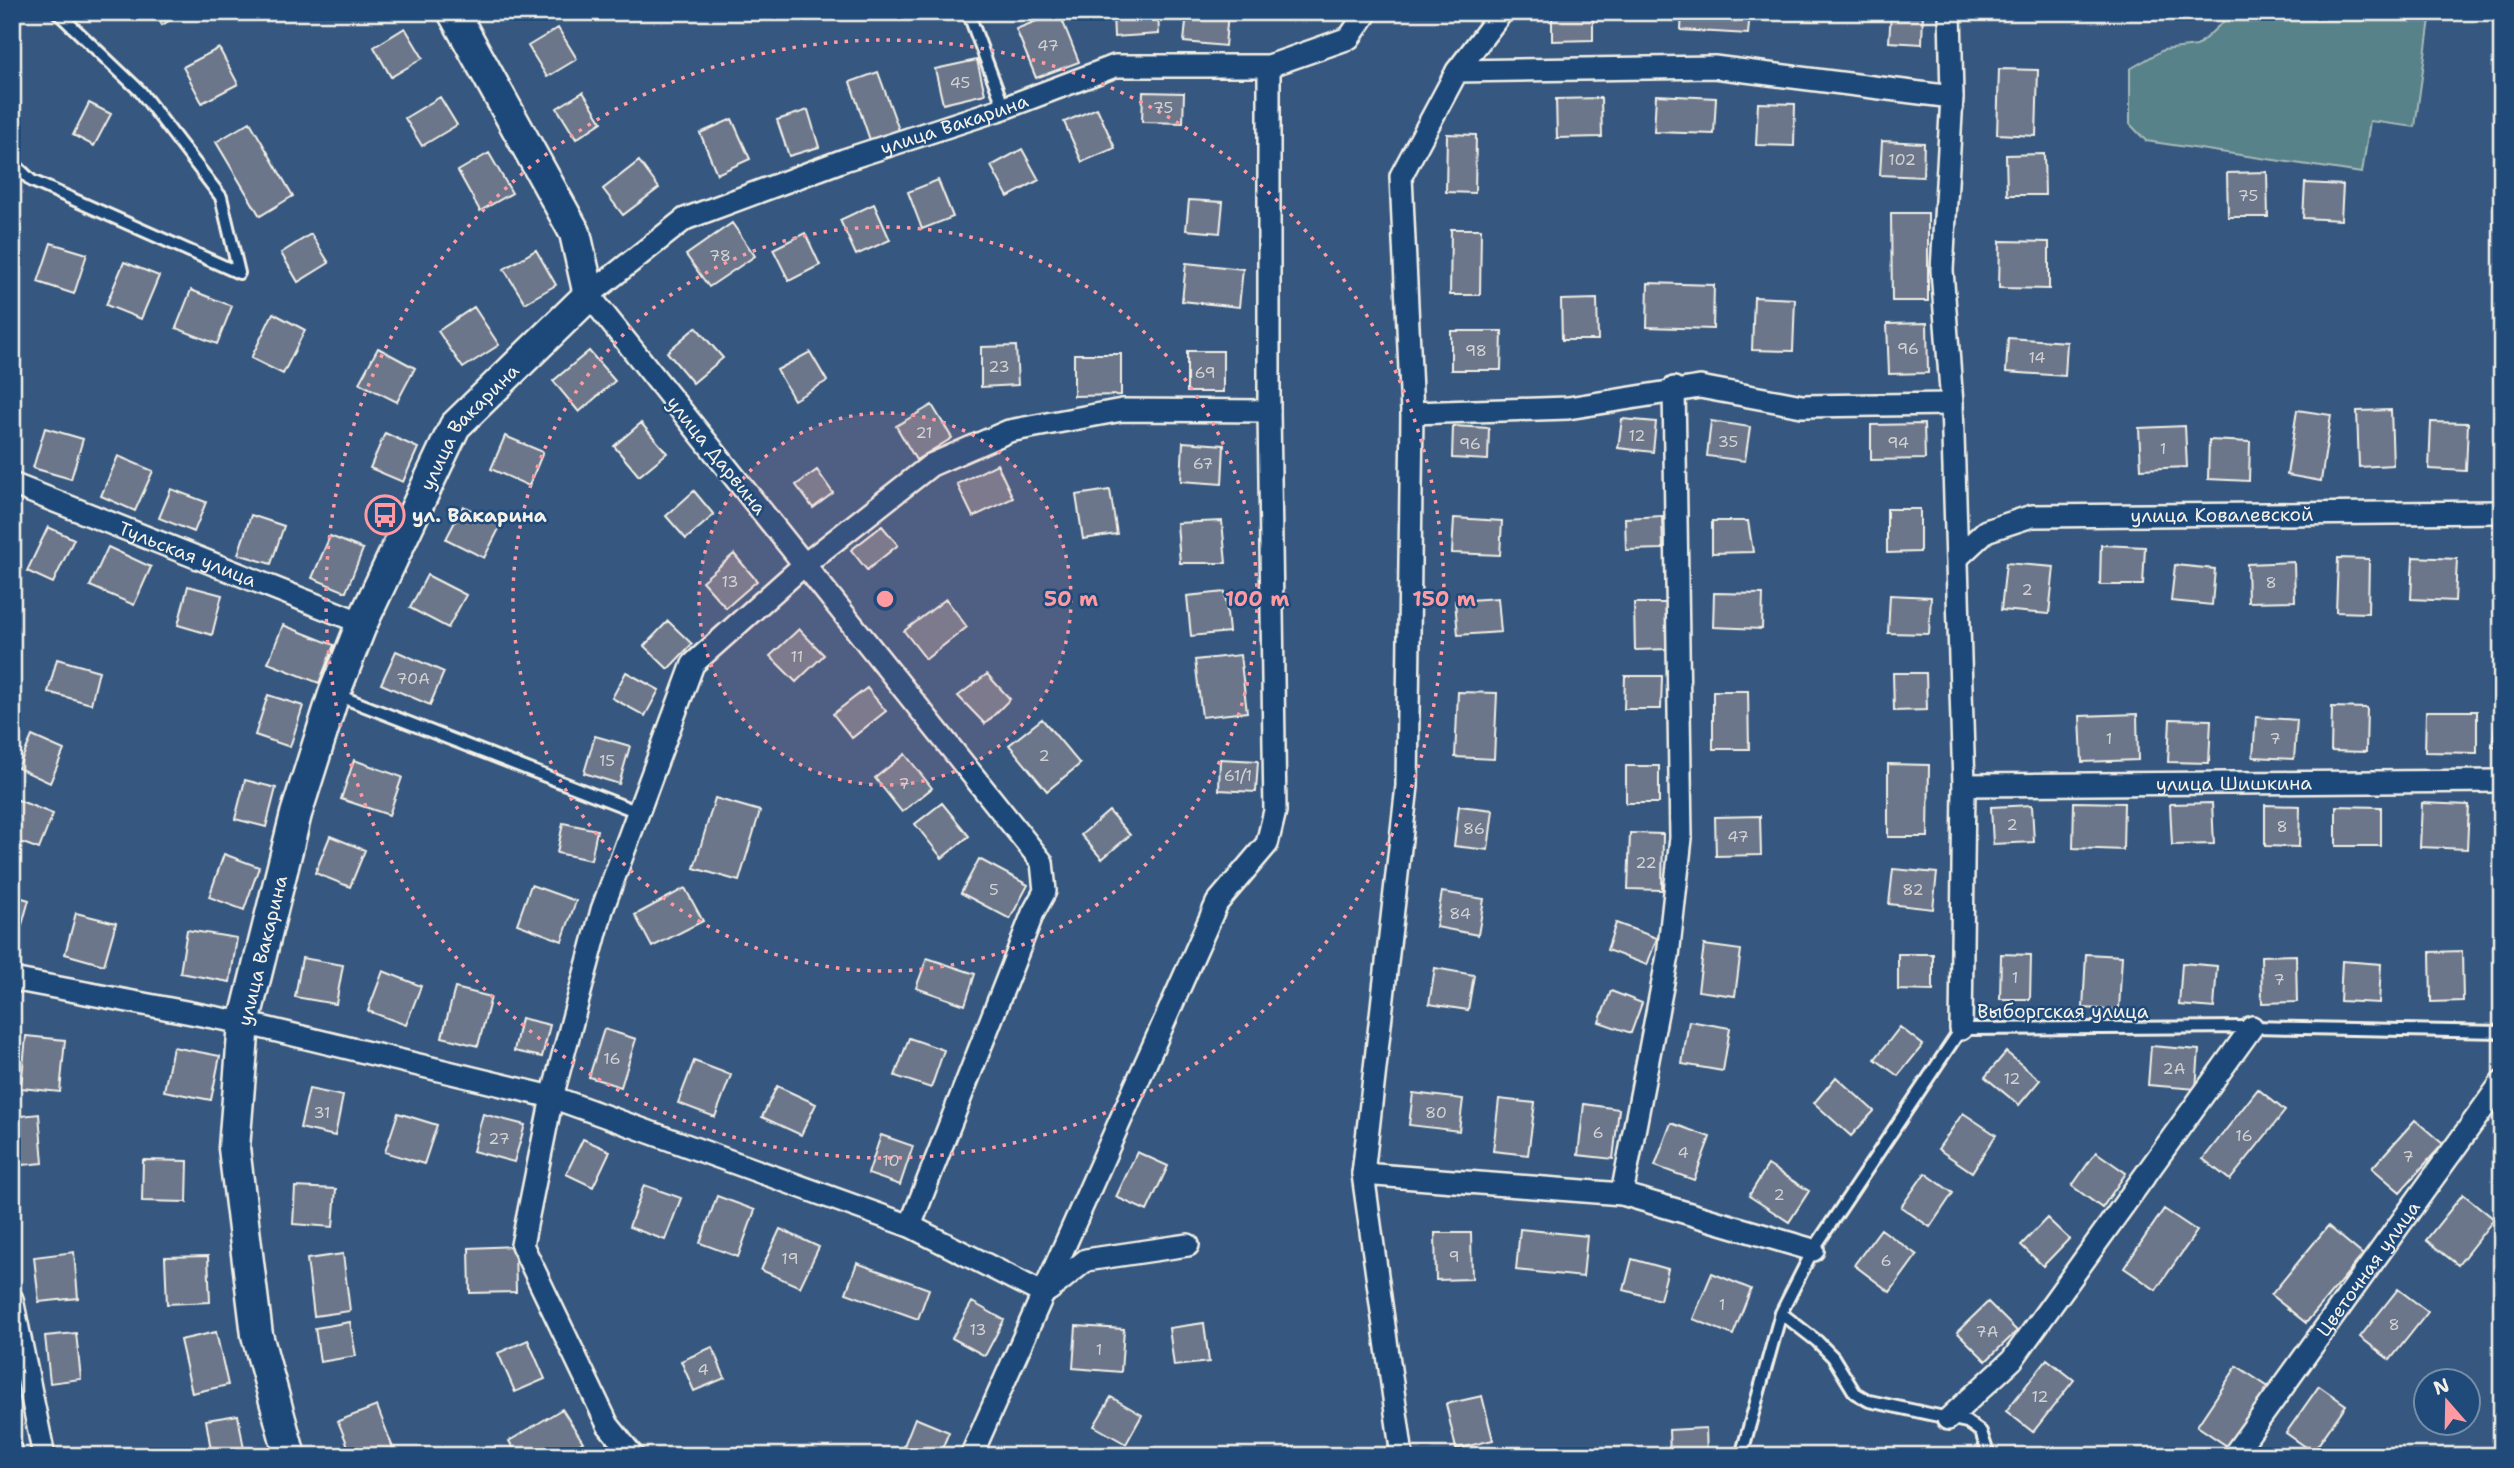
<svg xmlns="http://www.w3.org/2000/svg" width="2514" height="1468" font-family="'Shantell Sans',sans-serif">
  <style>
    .green { fill: #598289; stroke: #a6bab8; stroke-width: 2 }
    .building { fill: #6c768b; stroke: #f4f1e8; stroke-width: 2 }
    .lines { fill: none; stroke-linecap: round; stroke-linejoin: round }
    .lane-casing { stroke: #f4f1e8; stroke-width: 16 }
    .street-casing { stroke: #f4f1e8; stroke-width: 26 }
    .secondary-casing { stroke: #f4f1e8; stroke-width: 35 }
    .lane { stroke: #1f4a7a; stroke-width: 10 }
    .street { stroke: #1f4a7a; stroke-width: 21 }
    .secondary { stroke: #1f4a7a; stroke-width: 30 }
    .ring { fill: none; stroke: #ff9aa2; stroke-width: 3.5; stroke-dasharray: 3.5 7 }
    .labels { text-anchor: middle; stroke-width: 5; stroke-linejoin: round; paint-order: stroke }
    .number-label { font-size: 16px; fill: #d2d2d1 }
    .street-label { font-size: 19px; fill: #f4f1e8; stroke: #1f4a7a }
    .poi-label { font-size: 19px; font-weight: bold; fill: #f4f1e8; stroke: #1f4a7a; text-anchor: start }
    .centre { fill: #ff9aa2; stroke: #1f4a7a; stroke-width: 3.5 }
    .ring-label { font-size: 21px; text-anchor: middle; font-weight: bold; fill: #ff9aa2; stroke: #1f4a7a; stroke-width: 5; stroke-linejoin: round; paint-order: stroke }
  </style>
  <rect width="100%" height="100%" fill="#36577f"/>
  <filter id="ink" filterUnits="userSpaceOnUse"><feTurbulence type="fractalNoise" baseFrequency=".0143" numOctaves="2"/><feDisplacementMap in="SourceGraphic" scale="14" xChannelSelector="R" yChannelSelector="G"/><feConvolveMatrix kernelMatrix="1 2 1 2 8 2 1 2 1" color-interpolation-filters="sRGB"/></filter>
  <g filter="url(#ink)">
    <!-- green -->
    <path class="green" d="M2223,12H2296L2305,18L2335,12H2431L2415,127L2370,121L2362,173L2146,141L2130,124V69L2163,50L2197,46L2224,21Z"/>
    <!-- building -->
    <path class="building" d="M154,12H183L162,25Z
      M1059,12L1079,62L1036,78L1016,29Z
      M1113,12H1158L1159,34L1114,37Z
      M1187,12H1228L1225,46L1184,42Z
      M1552,12H1593V40L1552,41Z
      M1682,12H1750L1748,34L1681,30Z
      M1891,12H1923L1922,44L1889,42Z
      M405,28L423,58L391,77L374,47Z
      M558,28L577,59L547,77L528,46Z
      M219,48L238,84L202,103L183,67Z
      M977,60L985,94L943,104L935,69Z
      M1999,69L2038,70L2036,136L1997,134Z
      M878,72L899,130L870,140L850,82Z
      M583,92L602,122L576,139L557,108Z
      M1143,92L1184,93L1183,123L1142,122Z
      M1656,95L1716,98L1714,134L1654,132Z
      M440,97L457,125L422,146L405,118Z
      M1601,98L1602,137L1557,138L1556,99Z
      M89,103L111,114L94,146L73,135Z
      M1758,103L1795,104L1794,146L1756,145Z
      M1097,108L1115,148L1082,162L1064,122Z
      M808,110L819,147L789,156L777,120Z
      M732,119L750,159L717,174L700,133Z
      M250,122L293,196L260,216L216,142Z
      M1447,134L1476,135L1475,193L1446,192Z
      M1882,141L1924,143L1923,177L1880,175Z
      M1022,149L1039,180L1008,197L991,166Z
      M489,153L512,193L480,211L458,171Z
      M2044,154L2045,195H2007L2006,155Z
      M639,161L659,188L623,215L603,189Z
      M2267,172L2268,217H2228L2227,173Z
      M938,180L953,217L922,229L908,192Z
      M2305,183L2343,185L2341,220L2303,218Z
      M1189,200L1223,202L1220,233L1186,230Z
      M874,204L890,240L856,255L840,220Z
      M1891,213H1928V301H1892Z
      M732,223L755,256L709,287L686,255Z
      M1451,229H1481L1480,295H1450Z
      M805,233L820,265L789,281L773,249Z
      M311,234L329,263L298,282L281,253Z
      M2000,241L2049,242V289L1999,288Z
      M51,243L87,254L74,294L38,282Z
      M536,250L556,285L525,303L504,269Z
      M124,262L159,276L141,319L106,305Z
      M1186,263L1243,269L1239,307L1182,301Z
      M1648,283L1714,285L1713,329L1647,327Z
      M191,290L232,306L217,344L176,328Z
      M1754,297L1795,299L1793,351L1752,350Z
      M1597,299L1598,340H1562L1561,300Z
      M474,307L499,345L463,368L438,331Z
      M273,313L305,330L283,374L251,358Z
      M1927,323L1928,373L1889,374L1887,324Z
      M696,327L723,358L693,383L667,352Z
      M1451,331H1502L1501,370H1451Z
      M2008,338L2067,342L2065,376L2006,372Z
      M1016,346L1018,385L981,387V347Z
      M378,348L415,368L397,402L359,383Z
      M589,351L615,381L579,412L553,381Z
      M1187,351H1223V392H1187Z
      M810,352L827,381L794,400L777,370Z
      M1074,354H1121V395L1074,396Z
      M932,405L952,438L916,460L896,426Z
      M2297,410L2331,415L2321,481L2287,475Z
      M2391,410L2393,465L2359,467L2357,411Z
      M1622,419L1656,422L1653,452L1618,448Z
      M1711,421L1750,427L1745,461L1707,456Z
      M2431,422L2468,423L2466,471L2429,469Z
      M641,423L667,453L639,476L614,446Z
      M1924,424L1925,459L1871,460V425Z
      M1453,426L1489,428L1488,460L1452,458Z
      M2185,426L2187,467L2141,469L2139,428Z
      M45,428L83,439L71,479L33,468Z
      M385,433L418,448L403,482L370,468Z
      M505,436L543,452L529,486L491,469Z
      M2209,440L2250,442L2249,481L2208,479Z
      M1183,442L1224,445L1222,484L1181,481Z
      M118,456L153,471L135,511L101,496Z
      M997,464L1013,498L973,517L957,484Z
      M817,470L833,493L813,508L796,485Z
      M171,489L206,502L194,532L159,518Z
      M1110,490L1117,534L1083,539L1076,495Z
      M694,491L714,515L686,539L666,516Z
      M463,506L501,525L484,558L446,539Z
      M1887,509H1920V552L1887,553Z
      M251,515L284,526L271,564L238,554Z
      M1662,516L1663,549L1626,550L1625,518Z
      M1454,518L1502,521L1500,555L1452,553Z
      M1222,521L1226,563H1180L1177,523Z
      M1712,521H1748L1753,552L1712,553Z
      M882,526L898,545L867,570L851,550Z
      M48,527L74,539L53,583L27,571Z
      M330,536L363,549L346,592L312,578Z
      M2101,545L2145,547L2143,585H2100Z
      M108,547L151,567L134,605L90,586Z
      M734,554L757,581L726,608L702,581Z
      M2413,557L2457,559L2455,601L2411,599Z
      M2498,557L2502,558V599L2494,598Z
      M2338,558L2369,559L2368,613L2336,612Z
      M2294,562L2295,601L2248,602L2247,564Z
      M2006,563L2054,567L2049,614L2001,610Z
      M2175,565L2215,569L2212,605L2171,601Z
      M427,575L466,595L448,628L410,608Z
      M188,586L222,595L212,635L178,625Z
      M1225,592L1229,632L1191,636L1187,596Z
      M1714,593L1763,594L1762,629L1713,627Z
      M1890,595L1931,597L1929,634L1888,633Z
      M1498,598L1501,632L1458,635L1455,601Z
      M946,599L967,627L926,659L904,631Z
      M1634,603H1668L1669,649L1635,650Z
      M668,621L692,644L668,669L644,646Z
      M283,625L334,645L319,683L268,663Z
      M799,629L824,655L796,682L770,656Z
      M396,651L444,672L430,705L381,684Z
      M1240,655L1247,712L1202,717L1195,660Z
      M57,659L99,671L91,704L48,692Z
      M626,672L659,690L645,716L612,698Z
      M1893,673H1926L1927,710L1894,711Z
      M987,674L1010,699L985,724L958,696Z
      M1625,676H1662L1661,709H1624Z
      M867,688L886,711L852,738L833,714Z
      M1713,691H1748L1749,749H1713Z
      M1458,692L1497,693L1494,759L1455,757Z
      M268,695L303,706L290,747L255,735Z
      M2499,703H2502V747L2492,746Z
      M2332,707L2367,708L2366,752L2331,751Z
      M2426,711H2477V753L2425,752Z
      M2137,714L2138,760L2082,762L2080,716Z
      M2256,717L2297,720L2294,759L2253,757Z
      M1042,719L1080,764L1047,791L1009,745Z
      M2170,719L2211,720L2209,763L2168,762Z
      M32,736L64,750L50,783L18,768Z
      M595,736L630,746L619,784L584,773Z
      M905,754L932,788L902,812L875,778Z
      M1220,759L1258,761L1256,792L1219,790Z
      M354,760L402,777L389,815L341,799Z
      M1888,764L1929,765L1928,837H1888Z
      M1626,766H1659V803H1626Z
      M245,780L276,788L266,827L235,819Z
      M13,798L53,814L39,849L12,839Z
      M715,798L760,811L739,881L694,868Z
      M2074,802L2124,803L2123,850L2073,848Z
      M942,803L969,836L942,858L915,824Z
      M2212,803L2214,844L2172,845L2170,804Z
      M2422,803L2469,805L2467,849L2420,847Z
      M2032,805L2034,842L1993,844L1991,807Z
      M2265,805L2300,806L2299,847L2265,846Z
      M1459,806L1493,810L1488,850L1454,846Z
      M2336,806L2381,807V846H2336Z
      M1109,811L1130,835L1102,859L1081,835Z
      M1760,816L1761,855L1716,856L1715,817Z
      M563,823L597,830L591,860L557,853Z
      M1630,833L1663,834L1662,890L1628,889Z
      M330,836L365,850L350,887L315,873Z
      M224,854L259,867L244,910L209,897Z
      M979,859L1028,885L1010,919L961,893Z
      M1893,869L1937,873L1933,909L1889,904Z
      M531,885L576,901L562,941L517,924Z
      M685,888L703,921L652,947L635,915Z
      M1442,892L1484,899L1478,935L1436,927Z
      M12,895L29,900L18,939L12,938Z
      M76,913L116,923L104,965L65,954Z
      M1616,923L1657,938L1647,965L1607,950Z
      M187,930L237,938L230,982L180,973Z
      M1704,945L1741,950L1735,996L1698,991Z
      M2462,951L2463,1001L2431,1002L2430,952Z
      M1898,954H1933V991L1898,990Z
      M2001,954L2031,955L2030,999H2000Z
      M2086,954L2122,956L2119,1010L2083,1008Z
      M2296,955L2297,1002L2262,1003L2261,956Z
      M302,958L343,965L336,1004L295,997Z
      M927,958L975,974L965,1005L916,988Z
      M2342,961L2381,964L2379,1003L2340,1001Z
      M2182,963L2217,966L2214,1008L2179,1005Z
      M1435,968L1474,975L1468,1010L1429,1004Z
      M383,971L421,986L406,1025L368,1011Z
      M455,988L491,997L478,1046L442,1037Z
      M1611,991L1642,1003L1631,1033L1599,1022Z
      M521,1018L550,1025L542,1057L514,1051Z
      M1689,1021L1730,1028L1723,1071L1682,1064Z
      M1900,1027L1923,1045L1898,1076L1875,1059Z
      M604,1029L636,1039L621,1087L589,1077Z
      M26,1036L65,1040L60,1092L21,1088Z
      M909,1038L944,1050L931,1088L895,1076Z
      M2151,1046L2199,1050L2196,1089L2148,1085Z
      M173,1047L220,1056L211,1100L164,1091Z
      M2006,1052L2040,1080L2019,1105L1985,1077Z
      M694,1061L731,1075L715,1117L678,1103Z
      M1836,1077L1874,1111L1851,1136L1814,1103Z
      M777,1086L816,1104L801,1135L762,1117Z
      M309,1089L343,1096L335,1136L300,1128Z
      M2258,1089L2285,1111L2230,1180L2203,1159Z
      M1413,1093L1463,1099L1459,1131L1409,1125Z
      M1499,1099L1535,1103L1528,1155L1493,1151Z
      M1584,1104L1619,1109L1613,1159L1578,1155Z
      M398,1113L437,1125L424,1164L385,1152Z
      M1963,1113L1996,1135L1972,1172L1938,1149Z
      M39,1114L43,1163L12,1166V1117Z
      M483,1114L525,1125L514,1162L473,1151Z
      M2415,1120L2443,1144L2400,1192L2372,1168Z
      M1671,1123L1710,1137L1694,1180L1655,1166Z
      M881,1135L913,1146L900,1185L868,1174Z
      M583,1139L610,1151L593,1187L566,1174Z
      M1137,1152L1168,1166L1147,1211L1116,1197Z
      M2096,1152L2126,1173L2102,1208L2072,1186Z
      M143,1160L188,1161L187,1202L142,1201Z
      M1768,1165L1809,1191L1789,1222L1749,1196Z
      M1925,1173L1953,1193L1930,1227L1901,1207Z
      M644,1185L681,1198L665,1240L629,1227Z
      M295,1187L336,1189L333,1227L293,1224Z
      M2463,1194L2494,1219L2458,1265L2426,1240Z
      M717,1196L755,1210L738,1257L700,1243Z
      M2164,1209L2197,1231L2156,1290L2124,1268Z
      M2047,1218L2069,1239L2043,1266L2021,1245Z
      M2328,1226L2363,1255L2306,1323L2271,1295Z
      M780,1229L819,1247L800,1287L761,1270Z
      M1520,1229L1587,1236L1583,1277L1516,1270Z
      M1881,1229L1917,1255L1890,1292L1854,1265Z
      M1435,1233H1471L1472,1279L1436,1280Z
      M515,1246L516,1292L470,1293L469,1248Z
      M74,1252L78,1298L39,1302L34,1257Z
      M343,1254L350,1311L314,1316L307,1259Z
      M208,1256L210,1302L167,1304L165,1257Z
      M1632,1259L1668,1269L1660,1300L1624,1290Z
      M857,1263L929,1289L918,1319L846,1293Z
      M1712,1273L1751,1289L1733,1335L1693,1319Z
      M2398,1289L2428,1312L2390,1360L2360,1337Z
      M972,1302L1004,1320L985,1356L952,1338Z
      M1988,1302L2017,1331L1986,1361L1957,1332Z
      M350,1322L356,1356L320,1362L315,1328Z
      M1204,1323L1209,1362L1174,1366L1169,1328Z
      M1076,1326L1124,1329L1121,1372L1073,1368Z
      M216,1332L228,1385L192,1393L180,1340Z
      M76,1333L81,1379L50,1383L45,1336Z
      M528,1340L545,1379L515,1392L498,1353Z
      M712,1347L725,1378L694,1391L681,1361Z
      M2047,1359L2074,1380L2033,1432L2006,1411Z
      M2237,1366L2270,1388L2230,1448L2197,1426Z
      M2319,1386L2346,1405L2313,1452L2286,1433Z
      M1482,1396L1493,1440L1456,1449L1446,1404Z
      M1111,1397L1142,1415L1126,1444L1094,1426Z
      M377,1406L396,1456H352L338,1421Z
      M562,1409L583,1442L560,1456H518L509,1441Z
      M238,1415L245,1455L212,1456L206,1420Z
      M915,1418L949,1432L939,1456H915L902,1451Z
      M1706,1428L1707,1456H1670L1669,1430Z
      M21,1443L23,1456H12V1445Z
      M721,1448L737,1456H717Z"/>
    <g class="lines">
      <!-- lane casing -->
      <g class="lane-casing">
        <path id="lane" d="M968,12L1004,108
          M12,162L32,181L239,273L221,197L140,91L57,12
          M337,695L638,812
          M1781,1313L1817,1341L1833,1357L1855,1393L1869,1401L1967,1422L1981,1432L1989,1456
          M1741,1456L1781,1313L1813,1250L1961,1029L2252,1027L2502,1032"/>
      </g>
      <!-- street casing -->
      <g class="street-casing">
        <g id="street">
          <path d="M1950,12L1952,97"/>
          <path d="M1457,71L1502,12"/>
          <path d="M1412,413L1568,408L1700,387L1802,406L1952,404"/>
          <path id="s1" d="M12,484L362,623"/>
          <path id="s2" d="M1957,558L1986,531L2032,516L2502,512"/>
          <path id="s3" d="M1964,785L2502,781"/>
          <path d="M12,979L244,1023L552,1097L910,1226L1044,1294"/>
          <path d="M1363,1174L1402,1456"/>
          <path d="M1622,1194L1668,956L1681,838L1674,388"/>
          <path id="s4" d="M910,1226L1033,913L1045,891L1042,862L589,295L685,219L844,160L1004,108L1115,66H1269L1349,38L1367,12"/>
          <path d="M1813,1250L1622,1194L1363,1174L1407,786L1412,413L1401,176L1457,71L1714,67L1952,97L1942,270L1952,404L1964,785L1961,1029"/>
          <path d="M1049,1290L1086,1260L1188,1245"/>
          <path d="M12,1299L44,1456"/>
          <path d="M1948,1419L2012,1360L2252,1027"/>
          <path d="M633,1456L608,1425L522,1245L552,1097L602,910L693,664L805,564L931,465L1009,431L1122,410L1269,411"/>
          <path d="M971,1456L1217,903L1267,844L1275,811L1269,411V66"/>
          <path id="s5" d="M2233,1456L2502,1082"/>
        </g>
      </g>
      <!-- secondary casing -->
      <g class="secondary-casing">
        <g id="secondary">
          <path id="s6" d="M290,1456L257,1335L234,1148L244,1023L296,814L334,694L362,623L455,426L589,295L575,233L453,12"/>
        </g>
      </g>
      <!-- lane -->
      <use href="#lane" class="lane"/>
      <!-- street -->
      <use href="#street" class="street"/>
      <!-- secondary -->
      <use href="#secondary" class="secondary"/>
    </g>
  </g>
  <!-- distance rings -->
  <circle cx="885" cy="599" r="186" fill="#ff9aa2" fill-opacity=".12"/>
  <g class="ring">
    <circle cx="885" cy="599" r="186"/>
    <circle cx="885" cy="599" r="372"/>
    <circle cx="885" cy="599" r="559"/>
  </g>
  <!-- icons -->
  <defs>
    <g id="bus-ring" transform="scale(2.0125)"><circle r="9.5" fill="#1f4a7a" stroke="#ff9aa2" stroke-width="1.5"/><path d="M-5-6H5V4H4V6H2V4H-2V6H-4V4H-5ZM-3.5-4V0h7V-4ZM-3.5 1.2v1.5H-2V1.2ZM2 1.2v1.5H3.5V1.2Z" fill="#ff9aa2"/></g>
  </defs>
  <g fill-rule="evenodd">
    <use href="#bus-ring" x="385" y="515"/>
  </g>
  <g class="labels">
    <!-- number labels -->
    <g class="number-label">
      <text x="1048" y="51">47</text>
      <text x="960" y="88">45</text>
      <text x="1163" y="113">75</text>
      <text x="1902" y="165">102</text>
      <text x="2248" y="201">75</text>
      <text x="720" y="261">78</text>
      <text x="1908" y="354">96</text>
      <text x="1476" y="356">98</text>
      <text x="2037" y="363">14</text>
      <text x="999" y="372">23</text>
      <text x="1205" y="378">69</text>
      <text x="924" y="438">21</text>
      <text x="1637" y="441">12</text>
      <text x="1728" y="447">35</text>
      <text x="1898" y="448">94</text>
      <text x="1470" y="449">96</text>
      <text x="2163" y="454">1</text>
      <text x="1203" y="469">67</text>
      <text x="730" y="587">13</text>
      <text x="2271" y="588">8</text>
      <text x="2027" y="595">2</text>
      <text x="797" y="662">11</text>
      <text x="413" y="684">70А</text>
      <text x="2109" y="744">1</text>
      <text x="2275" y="744">7</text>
      <text x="1044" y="761">2</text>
      <text x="607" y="766">15</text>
      <text x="1238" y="781">61/1</text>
      <text x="904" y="789">7</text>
      <text x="2012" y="830">2</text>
      <text x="2282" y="832">8</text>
      <text x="1474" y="834">86</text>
      <text x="1738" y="842">47</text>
      <text x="1646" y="868">22</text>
      <text x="994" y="895">5</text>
      <text x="1913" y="895">82</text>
      <text x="1460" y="919">84</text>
      <text x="2015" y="983">1</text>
      <text x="2279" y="985">7</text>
      <text x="612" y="1064">16</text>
      <text x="2174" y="1074">2А</text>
      <text x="2012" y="1084">12</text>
      <text x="322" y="1118">31</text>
      <text x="1436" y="1118">80</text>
      <text x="1598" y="1138">6</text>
      <text x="2244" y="1141">16</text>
      <text x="499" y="1144">27</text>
      <text x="1683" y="1158">4</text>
      <text x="2408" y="1162">7</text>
      <text x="891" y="1166">10</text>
      <text x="1779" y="1200">2</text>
      <text x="1454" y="1262">9</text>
      <text x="790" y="1264">19</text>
      <text x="1886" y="1266">6</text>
      <text x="1722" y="1310">1</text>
      <text x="2394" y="1330">8</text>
      <text x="978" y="1335">13</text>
      <text x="1987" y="1337">7А</text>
      <text x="1099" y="1355">1</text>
      <text x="703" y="1375">4</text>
      <text x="2040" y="1402">12</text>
    </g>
    <!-- street labels -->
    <g class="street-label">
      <text dy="7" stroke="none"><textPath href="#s4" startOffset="1524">улица Вакарина</textPath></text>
      <text dy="7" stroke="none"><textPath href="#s6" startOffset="1082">улица Вакарина</textPath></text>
      <text transform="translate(717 455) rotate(51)" y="7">улица Дарвина</text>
      <text dy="7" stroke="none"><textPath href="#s2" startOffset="278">улица Ковалевской</textPath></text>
      <text dy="7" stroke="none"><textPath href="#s1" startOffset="189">Тульская улица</textPath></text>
      <text dy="7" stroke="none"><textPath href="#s3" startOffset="270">улица Шишкина</textPath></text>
      <text dy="7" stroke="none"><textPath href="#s6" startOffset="514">улица Вакарина</textPath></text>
      <text x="2063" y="1018">Выборгская улица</text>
      <text dy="7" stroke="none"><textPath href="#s5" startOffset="231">Цветочная улица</textPath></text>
    </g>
    <!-- poi labels -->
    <g class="poi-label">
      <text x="412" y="522">ул. Вакарина</text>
    </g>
  </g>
  <circle cx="885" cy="599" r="10" class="centre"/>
  <g class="ring-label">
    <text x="1071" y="606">50 m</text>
    <text x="1257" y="606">100 m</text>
    <text x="1444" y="606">150 m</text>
  </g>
  <!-- margin -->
  <rect width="2514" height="1468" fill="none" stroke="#1f4a7a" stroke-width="42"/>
  <rect x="21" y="21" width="2472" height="1426" fill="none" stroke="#f4f1e8" stroke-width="2.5" filter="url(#ink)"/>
  <!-- north arrow -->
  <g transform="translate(2447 1402) rotate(340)"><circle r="33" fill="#1f4a7a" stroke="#748da6" stroke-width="2"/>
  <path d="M0-5L12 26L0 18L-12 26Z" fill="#ff9aa2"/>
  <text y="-10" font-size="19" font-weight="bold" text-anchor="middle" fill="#f4f1e8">N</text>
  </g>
</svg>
